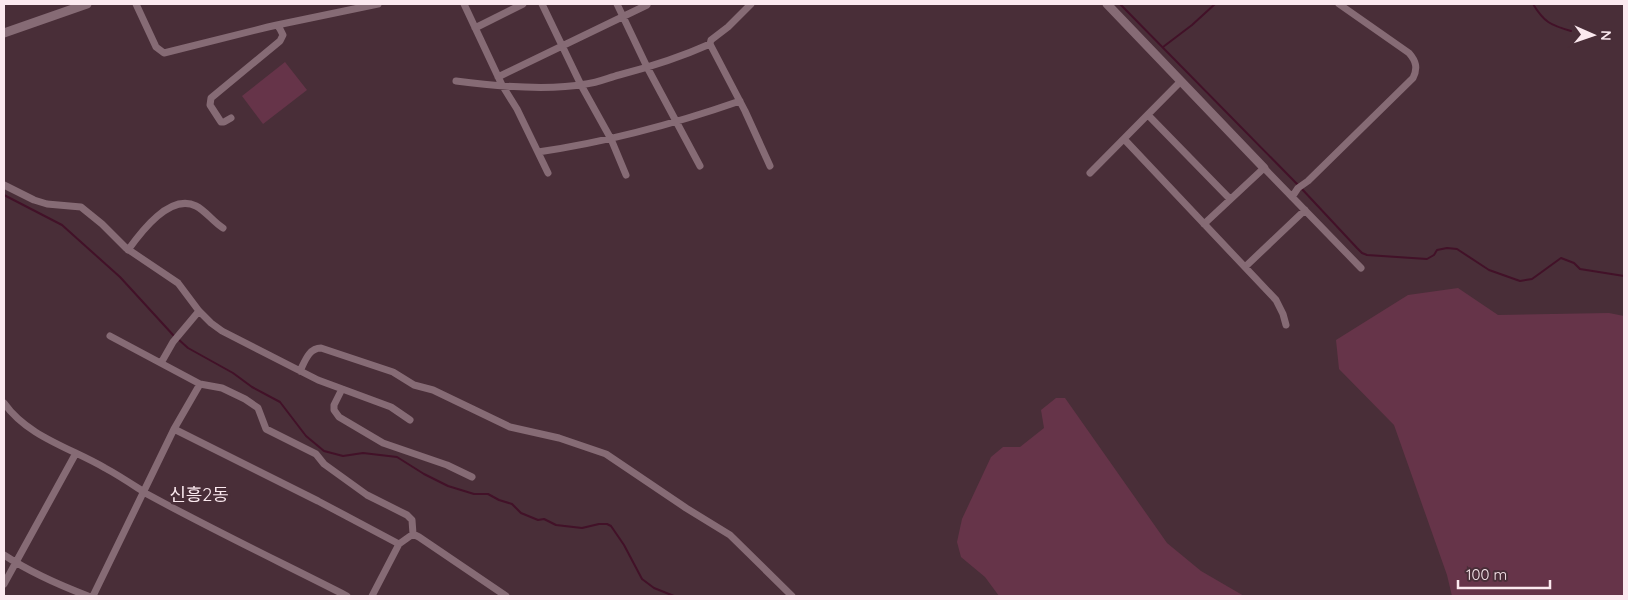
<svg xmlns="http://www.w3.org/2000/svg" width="1628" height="600" font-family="Quicksand,'Noto Sans KR',sans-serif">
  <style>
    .green { fill: #663449 }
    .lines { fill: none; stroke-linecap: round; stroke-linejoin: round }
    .stream { stroke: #421128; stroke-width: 2 }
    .minor { stroke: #866b75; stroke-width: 7 }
    .tertiary { stroke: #866b75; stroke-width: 9 }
    .labels { text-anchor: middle; stroke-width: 5; stroke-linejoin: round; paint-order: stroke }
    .quarter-label { font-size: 18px; fill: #fbe9ef; stroke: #492e38 }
  </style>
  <rect width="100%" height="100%" fill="#492e38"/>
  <!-- green -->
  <path class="green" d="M285,62L307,90L263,124L242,96Z
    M1458,288L1498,315L1609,313L1624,316V596H1452L1447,575L1394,425L1339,369L1336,340L1408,295Z
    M1056,398H1065L1167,543L1201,571L1244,596H999L985,577L961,557L957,542L962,519L991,457L1003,447H1020L1044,428L1041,410Z"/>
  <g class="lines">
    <!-- stream -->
    <path class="stream" d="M1120,4L1298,185
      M1533,4C1544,22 1550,25 1571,31
      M1163,47L1192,25L1215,4
      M1301,188L1357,248L1362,253L1367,255L1427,259L1434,255L1437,250L1447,248L1457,249L1489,270L1520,281L1532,279L1561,258L1574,263L1580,269L1624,276
      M4,195L62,225L120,277L174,336
      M178,339L188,348L233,373L252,387L280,402L306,436L324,451L343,456L363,453L397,457L424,474L448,486L474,494H488L499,500L512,504L521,513L538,520L544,519L556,525L582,528L599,524H607L611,526L624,545L642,579L654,588L674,596"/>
    <!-- minor -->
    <path class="minor" d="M136,4L156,47L164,53L268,27L277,25L280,29L283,35L280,41L211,98L210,105L221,122H224L231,118
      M464,4L502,85L517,109L548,173
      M542,4L581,85L611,139L626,175
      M617,4L647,67L700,166
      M751,4L728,27L711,40L710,44L745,111L770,166
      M277,25L378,4
      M475,28L523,4
      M498,77L647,5
      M456,81C494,86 547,91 586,84C597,83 608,78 619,75C650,67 681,57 710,44
      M1148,115L1230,199
      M1124,139L1276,300L1283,314L1286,325
      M538,152C607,142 674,124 740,101
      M1090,173L1181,81
      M4,185L34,200L47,204L81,207L102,224L126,248L178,283L199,311L211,323L222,331L318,380L391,407L410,420
      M1292,197L1298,188L1308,181L1413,78C1418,68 1416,61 1409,53L1339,4
      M1204,224L1264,168L1361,268
      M128,250C141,232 170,193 196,206C206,211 213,222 223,228
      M1245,267L1305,210
      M110,336L200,384L222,388L245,399L258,408L266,429L316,454L324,464L367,495L407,515L412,520L413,534
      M161,363L173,342L199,311
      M300,371C305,361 309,348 321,348L393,372L414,385L433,390L510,427L559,438L606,454L686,508L730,535L792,596
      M342,389L334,405V410L339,417L383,443L447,465L472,477
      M4,403C28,437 71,448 105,468C120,476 133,485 147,494C213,530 280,562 347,596
      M174,429L318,501L399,544
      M4,555C30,572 59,585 88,596
      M4,584L76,453
      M93,596L174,429L200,384
      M372,596L399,544L413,534L419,537L506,596"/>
    <!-- tertiary -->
    <path class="tertiary" d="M1107,4L1264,168
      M4,33L87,4"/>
  </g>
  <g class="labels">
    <!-- quarter labels -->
    <g class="quarter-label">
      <text x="199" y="501">신흥2동</text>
    </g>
  </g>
  <!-- border -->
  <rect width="1628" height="600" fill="none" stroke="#fbe9ef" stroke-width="10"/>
  <!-- north arrow -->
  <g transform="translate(1593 35) rotate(92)" stroke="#492e38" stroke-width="4" paint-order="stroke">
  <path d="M0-4L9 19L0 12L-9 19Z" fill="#fbe9ef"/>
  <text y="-8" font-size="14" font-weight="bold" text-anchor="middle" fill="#fbe9ef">N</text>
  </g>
  <!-- scale -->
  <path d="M1458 580v8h92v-8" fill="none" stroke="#fbe9ef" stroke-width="2.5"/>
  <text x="1466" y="580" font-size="15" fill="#fbe9ef" stroke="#492e38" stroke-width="4" paint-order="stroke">100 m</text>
</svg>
